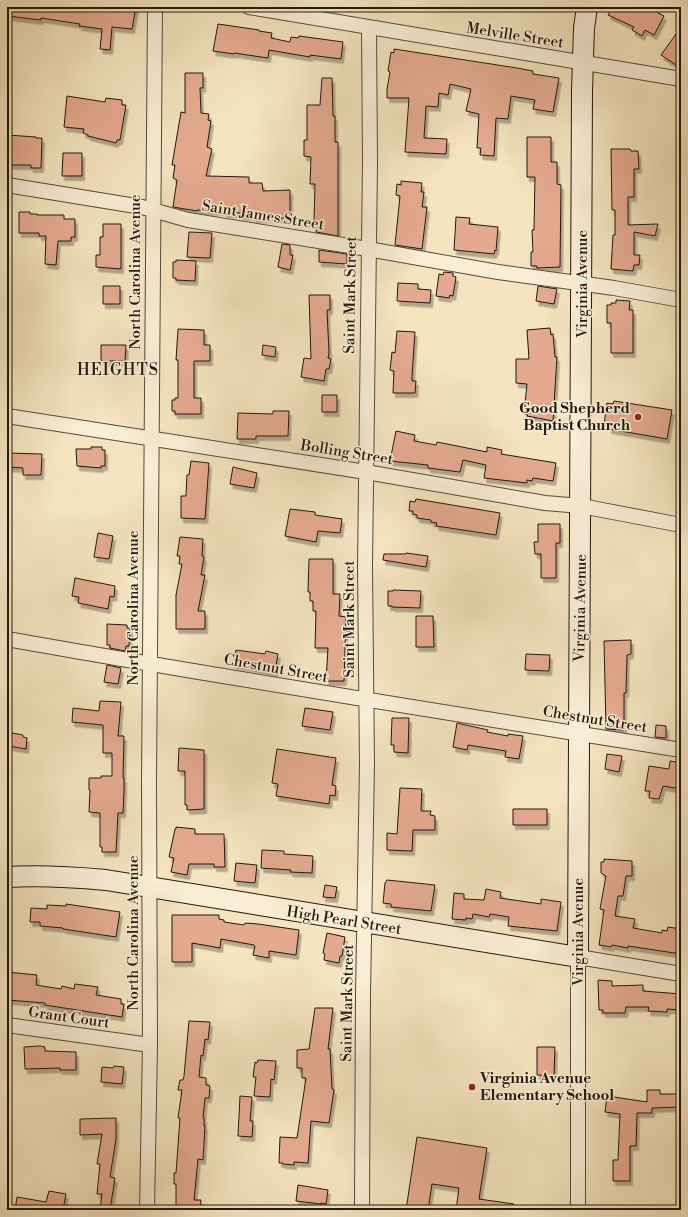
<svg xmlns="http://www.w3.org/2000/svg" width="688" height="1217" font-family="'Libre Bodoni',serif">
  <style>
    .building { fill: #e4aa90; stroke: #22180e; filter: url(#shadow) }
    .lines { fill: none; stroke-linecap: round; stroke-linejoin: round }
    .street-casing { stroke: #564b3a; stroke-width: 16 }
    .secondary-casing { stroke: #22180e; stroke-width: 22 }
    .street { stroke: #f8edd5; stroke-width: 14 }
    .secondary { stroke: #f8edd5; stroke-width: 20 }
    .poi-dot { fill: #8f2418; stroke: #f8edd5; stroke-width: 1.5 }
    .labels { text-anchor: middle; stroke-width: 3; stroke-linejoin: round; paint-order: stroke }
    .street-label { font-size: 15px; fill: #22180e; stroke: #f8edd5 }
    .poi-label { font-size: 15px; font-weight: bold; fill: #22180e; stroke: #f8edd5; text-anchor: end }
    .neighbourhood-label { font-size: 16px; letter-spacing: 1px; fill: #22180e; stroke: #f8edd5 }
  </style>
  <defs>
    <filter id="shadow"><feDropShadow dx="2.5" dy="4.5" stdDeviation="0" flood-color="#0004"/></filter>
  </defs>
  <rect width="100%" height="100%" fill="#f4e4bf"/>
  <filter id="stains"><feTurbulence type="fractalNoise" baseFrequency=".005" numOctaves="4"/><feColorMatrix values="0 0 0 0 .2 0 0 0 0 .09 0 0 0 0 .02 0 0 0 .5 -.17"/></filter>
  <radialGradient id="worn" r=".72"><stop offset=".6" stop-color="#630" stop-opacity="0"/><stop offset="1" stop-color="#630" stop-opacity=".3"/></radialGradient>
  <!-- building -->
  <path class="building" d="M7,7H136L132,29L112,27L110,50L100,49L102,29L79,26L80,24L41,18V20L7,16Z
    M612,7H654L659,10L658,13L664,16L654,35L645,30L642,36L632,30L634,27L608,15Z
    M218,24L259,30V31L272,33L271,38L290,42L291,37L298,38L299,36L343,42L341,59L310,55V57L269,50L268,58L234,53V54L213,51Z
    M681,27V68L661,55Z
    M394,49L517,68L533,71V74L559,78L553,112L533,109L535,100L511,96L508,119L496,118L494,156L480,155L481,148H477L479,114L466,111L471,89L450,84L448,95L439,93L438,107L426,106L424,138L447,139L446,154L405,152L409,98H387V89L390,72L388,71L391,52L394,53Z
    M185,73H203V88H200L201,113L209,114L208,120L211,121L207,147L212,149L206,176L249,177V183H262L263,191L290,190V218H254L253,216L240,215V213H225V211L197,210V211L173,207L177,180L173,178L175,165H172L181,112L185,113Z
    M322,78H332L333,116H335V142H338V236L316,232L317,222H314L315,184H310L311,157L304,156V140H307V105H320Z
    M67,96L105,102L106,98L122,100V105H126L120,140H117L116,143L88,136V135L83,133L84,129L64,127Z
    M7,135L36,137V138H42L41,168H31V165H7Z
    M527,137H551V162H557V184L561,185L560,267L537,268V266H531V252H533L532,230H534L535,177H527Z
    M611,149H630L631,151H638L639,169H634V197H628V225L658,224L655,236L634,232V255H640L639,265H634L633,271L611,269L613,235H615V210H612Z
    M63,153H82V176H62Z
    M401,181L422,183L421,192H424L422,207H427L422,249L395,245L400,196L396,195L397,184L401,185Z
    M19,212H30V214H37V215H64V219H75V237H71V241H58L56,265L45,264L46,236H39V233H19Z
    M456,217L470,218L469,224L498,227L496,251L495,250L494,254L454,250Z
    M103,224H121V269L96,267V255H100V237H103Z
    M189,232L212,233L210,258L187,257Z
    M282,244L290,245V255H293L290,270L278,267Z
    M319,250L347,254V264L319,262Z
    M176,260L196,261L195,281L176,280V278H173V262H176Z
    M444,272L453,273V276L456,277L453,296L450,295L449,298L436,296L439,274L443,275Z
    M398,283L418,284V289L431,290L430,303L397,301Z
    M103,286H120V304H103Z
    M538,286L557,289L554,304L536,301Z
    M309,295H330V310H327L329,353L328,358L331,359L329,369H326L324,381L301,377L304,358L311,359Z
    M616,300L630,301L629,310H633V353H611V323H607V305H611V303H616Z
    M550,328L551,335L553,334L555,357H557L553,421L527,416L528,415L524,414L527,384L516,383V359H529L527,330Z
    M178,329L204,330V345H210V361H194V398H201V414H175V411H172V400H175V398H178V360H176Z
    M397,331L415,332L412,376V381H416L415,393H393L394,371L390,370L392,352L395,353Z
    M101,345H126L125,361H101Z
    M263,345L276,347L275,357L262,355Z
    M322,395H337V412H322Z
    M614,401L672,410L667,439L609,429L610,426L604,425L607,403L613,404Z
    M273,411H289L288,436H256V439H237L238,413L273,414Z
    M396,431L415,435L414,441L436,445L437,442L487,452V447L502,450L501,454L556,463L553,481L533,478L532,481L527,480V483L484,478L486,465L463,460L460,472L428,468V465L390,461Z
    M91,447H102V450H105V466H101V468L77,466L76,449H91Z
    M7,453L42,454L41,475H23V468L7,467Z
    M191,461L209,463L205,519L181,518V496H186L187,475H189Z
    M233,467L257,473L254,488L230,484Z
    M416,499L500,513L496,535L443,527L436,526L437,523L431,522V520L417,518V515L413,514V511H409L410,501L415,502Z
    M290,509L315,512V515L342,519L340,533L318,531L316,542L285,536Z
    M538,524H560V543H556V578H541V554H535L534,542H538Z
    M98,533L113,536L109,559L94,557Z
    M180,537L203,539L202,556L204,557L201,575H205L198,611H205V629H176V595L182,564H179L180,556H177Z
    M406,553L428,556L426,567L383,560L384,554H406Z
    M309,559H333V594H340L339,616L346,617L344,681H326L328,648H315L316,611H313V601H310V592H308Z
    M75,578L115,586L114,597L110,596L108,609L78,603L79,597L72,596Z
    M393,590L421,591L420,608L392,607V606H388V591H393Z
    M416,616H433L434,647H416Z
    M107,624L127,625V628H130L129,646H126L125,651L110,648V645H107Z
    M631,640V654L627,655L626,693H624V730L606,729L604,641Z
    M236,650L265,654L266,651L278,654L275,672L234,664Z
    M526,654L550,655L549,671L525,670Z
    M107,665L121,668L118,684L104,682Z
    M100,701L121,702L118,736H124L123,778H124V790L123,813H118L116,852H102V847H100V813L89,812L90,790H89V778H101V776H112V753H103V725L72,722L73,708L99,711Z
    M305,708L333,712L330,730L302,726Z
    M392,718H409L408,753L394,752V745H391Z
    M457,723L488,730L487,732L508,736V734L523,736L519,759L505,757L506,751L468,745L467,750L453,747Z
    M656,725L666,726V738L655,737Z
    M12,733L23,735V737L27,738L26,749L9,746Z
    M179,748L204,750V809L187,810V805H185V771H178Z
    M277,749L336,758L332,785L336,786L335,796L330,795L329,804L276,796L278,784L272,783Z
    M607,754L622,756L619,772L605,769Z
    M670,761L681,763V789L663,786L659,799L649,798L650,791H645L649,766L669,769Z
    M400,788L422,789L421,811H431L430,815L435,816V830H413L412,851L387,850V833L397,834Z
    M513,809H547V825H513Z
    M176,827L195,829V834H224L225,867H214V864H189L187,875L171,872L174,858L169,857L175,829H176Z
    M262,850L284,851V854L313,856L312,873L290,872L291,870L261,868Z
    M604,859L632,861V876H626L623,896H618L615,916L635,919L633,928L662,933V930L667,931L668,927L681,929V954L628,946V948L612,945L611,947L599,945L604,910L600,909L606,876L601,873V862H604Z
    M236,863L257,865L255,883L234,881Z
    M387,880L435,885L431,911L391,907V904L383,903L385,883Z
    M325,885L337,887L335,898L323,897Z
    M486,889L501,892L500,898L541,904V899L561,902L557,931L508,926L509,917L490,914L489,917L473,914L472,919L466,918V920L452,919L454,893L464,894V899L484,900Z
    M66,904L120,912L116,937L63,929V928L40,926V922H30L31,908L47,909V905L66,906Z
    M172,915H219V919L224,920V922L244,925L245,923L258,924L299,930L296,955L269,951V958L253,955L255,946L254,945L221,939L220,948L192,943V962H172Z
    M327,933L345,937L342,956H340L339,963L324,960L325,954L323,953Z
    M7,972L37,975L36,985L61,989L62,986L74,989L75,984L98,987L96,995L121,999V1004H124L122,1017L45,1005V1003L7,1000Z
    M598,980L612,981V986L643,985V991L681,994V1010L667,1009V1012L648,1011L649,1007H626L625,1013H603V1010H599Z
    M315,1008H333L328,1049H330L332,1089L334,1090L329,1123L311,1121L308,1163L294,1162V1165L283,1164V1163H279L280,1137L297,1138L306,1078H302V1068H297V1050L309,1049Z
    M189,1021L210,1022L208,1040L205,1039L203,1056L201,1055L199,1077L206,1078V1085L210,1086L209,1098H205L203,1118H204V1126H205L203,1160L198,1159L194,1200H201L200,1210H176V1184H174V1173H176L180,1118H178L182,1090H178L180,1080H183L184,1076Z
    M40,1046L45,1047V1051L76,1052V1070H60V1068L25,1069L24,1047Z
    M537,1047H555L554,1076L537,1075Z
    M258,1060L276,1061L274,1080L271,1079L270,1097L254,1096L256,1077H253L255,1062L257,1063Z
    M114,1066L124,1067L122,1084L101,1082L102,1067L113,1068Z
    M647,1090H660V1094H681V1107L652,1108V1113H637L636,1146H630V1181H613V1160H618L620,1114L605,1112L607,1096L647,1102Z
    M240,1096L252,1097L250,1121H253L252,1137L238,1136Z
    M116,1118V1139L110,1177L115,1178L110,1210H100L102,1194H97L100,1164H97L102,1134L80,1135V1119Z
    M417,1137L487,1148L479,1199L514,1204L513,1210H456L459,1188L432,1184L428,1210H406Z
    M298,1185L328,1190L326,1204L321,1203V1204L296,1201Z
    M49,1191L66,1194L63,1210H15L17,1197L46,1202Z"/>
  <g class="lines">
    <!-- street casing -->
    <g class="street-casing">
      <path id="street" d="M249,7L681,79
        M7,185L142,207L188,220L368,249L498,272L614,288L681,300
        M7,416L366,472L545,503L581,506L681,525
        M7,639C231,679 456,714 681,750
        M7,1025L150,1045
        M147,1210L150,1045L149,782L155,7
        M362,1210L363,995L367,764L365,566L370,162L369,28
        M578,1210V957L681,974"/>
    </g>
    <!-- secondary casing -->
    <g class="secondary-casing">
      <path id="secondary" d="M7,877C40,875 73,877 106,880L578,957L582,91L584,28L587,7"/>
    </g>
    <!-- street -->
    <use href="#street" class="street"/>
    <!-- secondary -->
    <use href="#secondary" class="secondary"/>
  </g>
  <!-- markers -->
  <g class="poi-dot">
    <circle cx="638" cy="417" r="4"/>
    <circle cx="472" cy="1087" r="4"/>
  </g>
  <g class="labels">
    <!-- street labels -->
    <g class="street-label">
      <text transform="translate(515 35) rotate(9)" y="5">Melville Street</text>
      <text transform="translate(263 215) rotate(9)" y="5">Saint James Street</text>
      <text transform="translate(135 272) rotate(-90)" y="5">North Carolina Avenue</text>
      <text transform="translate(582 284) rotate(-90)" y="5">Virginia Avenue</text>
      <text transform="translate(350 295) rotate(-89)" y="5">Saint Mark Street</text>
      <text transform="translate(347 452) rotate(9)" y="5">Bolling Street</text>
      <text transform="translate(133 608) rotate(-90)" y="5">North Carolina Avenue</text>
      <text transform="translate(580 608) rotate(-89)" y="5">Virginia Avenue</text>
      <text transform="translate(349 619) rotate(-90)" y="5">Saint Mark Street</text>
      <text transform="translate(276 668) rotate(10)" y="5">Chestnut Street</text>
      <text transform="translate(595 719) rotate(9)" y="5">Chestnut Street</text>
      <text transform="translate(344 920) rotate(9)" y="5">High Pearl Street</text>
      <text transform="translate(578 932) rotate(-90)" y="5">Virginia Avenue</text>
      <text transform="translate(133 933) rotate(-90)" y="5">North Carolina Avenue</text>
      <text transform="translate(347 1003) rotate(-89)" y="5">Saint Mark Street</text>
      <text transform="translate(69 1017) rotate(8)" y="5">Grant Court</text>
    </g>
    <!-- poi labels -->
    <g class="poi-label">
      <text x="630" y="413">Good Shepherd<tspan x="630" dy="17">Baptist Church</tspan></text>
      <text x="480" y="1083" text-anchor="start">Virginia Avenue<tspan x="480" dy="17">Elementary School</tspan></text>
    </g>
    <!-- neighbourhood labels -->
    <g class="neighbourhood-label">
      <text x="118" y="375">HEIGHTS</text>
    </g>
  </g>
  <!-- margin -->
  <rect width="688" height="1217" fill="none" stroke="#f4e4bf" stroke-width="24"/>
  <rect x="8" y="8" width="672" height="1201" fill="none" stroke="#22180e" stroke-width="2"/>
  <rect x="12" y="12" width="664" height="1193" fill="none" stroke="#22180e"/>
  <rect width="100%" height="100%" filter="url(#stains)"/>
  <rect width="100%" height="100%" fill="url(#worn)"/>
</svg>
